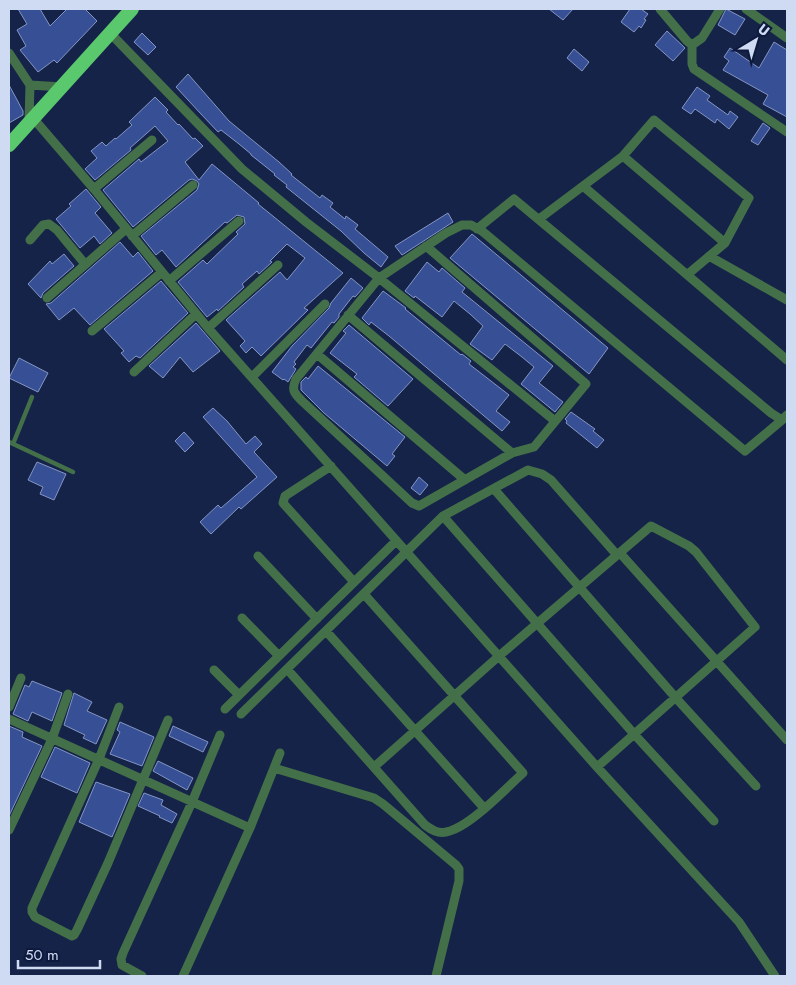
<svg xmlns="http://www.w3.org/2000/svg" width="796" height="985" font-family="Jost,sans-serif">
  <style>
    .building { fill: #374f94; stroke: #8396c4 }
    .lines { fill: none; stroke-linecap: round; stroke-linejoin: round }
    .service { stroke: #437048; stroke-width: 4.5 }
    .minor { stroke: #437048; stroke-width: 9 }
    .trunk { stroke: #5ac86c; stroke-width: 14 }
  </style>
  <rect width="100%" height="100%" fill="#162349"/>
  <!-- building -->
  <path class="building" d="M18,9H40L50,26L67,9H85L97,21L57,63L54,60L38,72L20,50L26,46L17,30L27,24Z
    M549,9H573L563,20Z
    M630,9H641L648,14L644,19L646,20L641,28L639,26L634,32L621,22Z
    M726,9L745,19L735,35L718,25Z
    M667,31L685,48L673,61L655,45Z
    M142,33L156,47L148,55L134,42Z
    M774,42L787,50V117L763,104L768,95L723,70L729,61L724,57L730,48L759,68Z
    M574,49L589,62L582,71L567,58Z
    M188,74L229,121L279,162L292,174L291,175L320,198L322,195L333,203L330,207L345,219L346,216L358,225L355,229L388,257L381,267L364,253L341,231L286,187L287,185L274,175L275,174L251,155V154L239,144L221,130L218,132L201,114L176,87Z
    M9,85L23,111V115L9,123Z
    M697,87L710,96L707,100L728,115L730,111L738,117L729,129L717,119L715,123L695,109L691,114L682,108Z
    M155,97L168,110L166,112L178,125L179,124L193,139L195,138L203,146L185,162L199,180L212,164L259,203L258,204L343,273L304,308L308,310L261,356L252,347L246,353L240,346L245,341L226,320L280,272L287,280L305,258L287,244L270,261L272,262L259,274L257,271L242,284L244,287L218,311L217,309L207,317L178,282L203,260L207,264L238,234L236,232L245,224L244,217L237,215L227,223L225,222L176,267L162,250L156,255L141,236L197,190L199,184L197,181L192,179L189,180L133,227L103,190L139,159L141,162L168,141L155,126L130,148L131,150L95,180L85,169L97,158L91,151L102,142L106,146L115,138L116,139L132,125L129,122Z
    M763,123L770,128L758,145L751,141Z
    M86,189L101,207L95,213L112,233L100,244L94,236L80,248L56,219L71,206L69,204Z
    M448,213L453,222L402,255L395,246Z
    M472,234L608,348L589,374L450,258Z
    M120,242L133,257L138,252L153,271L90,325L74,308L59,320L46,304L51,303Z
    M64,254L74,266L43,293L41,298L28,284L50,261L52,264Z
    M427,262L439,272L442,268L465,288L462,292L553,366L539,383L563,402L555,412L521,384L534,367L522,357L505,344L492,360L470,344L483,326L470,314L454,301L442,317L415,296L414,298L405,291Z
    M351,278L363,288L355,297L353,296L339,314V317L334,323L332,322L311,348L307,345L294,362L296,364L293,367L296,369L288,382L284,379L283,380L272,372L292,346L329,308L331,303Z
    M161,281L188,313L140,358L136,356L129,362L121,353L124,351L104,329Z
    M383,291L406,308L405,309L461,355L462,354L471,361L469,364L509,395L496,411L510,422L502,431L389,336L371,322L369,325L362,318Z
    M196,323L220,351L193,372L180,357L163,378L149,366Z
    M349,325L413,379L388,406L354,377L357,374L330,353L346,333L343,331Z
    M19,358L48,373L38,392L9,378Z
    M318,366L405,437L392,454L395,456L387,466L324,413L301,390V382L306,377L308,379Z
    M213,408L227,421L246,444L255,436L262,444L254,452L277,477L241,509L239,507L211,534L200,522L218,505L221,508L257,477L203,417Z
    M571,412L595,429L593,431L604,440L597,448L566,423L567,421L565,419Z
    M184,432L194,443L185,452L175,441Z
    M37,462L66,474L54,500L40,494L43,487L28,480Z
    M419,477L428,485L420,495L411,488Z
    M32,681L62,693L52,721L32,712L28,721L13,714L25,685L29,687Z
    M74,693L92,702L87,711L107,720L96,744L83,738L85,735L64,725Z
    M120,722L154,737L142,766L110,754L120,732L117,730Z
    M9,726L23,732L22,737L42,746L9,816Z
    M173,726L208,742L203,752L169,736Z
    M55,747L90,763L77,793L41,777Z
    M158,761L193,778L187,790L153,771Z
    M96,782L130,794L112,837L79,822Z
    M144,793L163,800L161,805L177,814L172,823L159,817L160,816L138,806Z"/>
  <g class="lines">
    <!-- service -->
    <path class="service" d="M9,442L73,472
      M13,444L32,397"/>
    <!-- minor -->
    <path class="minor" d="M660,9L687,41L692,45V64L694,69L787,132
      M746,9L787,38
      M110,33L242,169L306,222L379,278L555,421
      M692,45L702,38L720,9
      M9,53L30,85L29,122
      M30,85L62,87
      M33,118L94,189L208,328L597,767L739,922L775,976
      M623,156L725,243
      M583,186L787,360
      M94,189L152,140
      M539,219L623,156L654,120L749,198L725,243L688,274
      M477,229L514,199L771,413L782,420L787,415
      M132,236L193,185
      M30,240L43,225L49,224L57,230L85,264
      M426,246L586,384L534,447L512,453L419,506L412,503L302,401C294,393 291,390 296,379L379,278L446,233L462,225H471L482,231L745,451L782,420
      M709,256L787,300
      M169,281L239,221
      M47,298L126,229
      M348,315L512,453
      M208,328L278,265
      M92,331L162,272
      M317,354L465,480
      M134,372L196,314
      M252,377L325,304
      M331,466L285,496L283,503L354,582
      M494,489L675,697L756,786
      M443,516L634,734L714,821
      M620,553L787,740
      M258,556L317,619
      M242,618L279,656
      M326,631L484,808
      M287,669L425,825C432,830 438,834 446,832C469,828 505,789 523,773L364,594
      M214,670L239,695
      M9,707L21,678
      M119,707L99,759L32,908V912L35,917L72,936L74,935L77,930L108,863L168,720
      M225,709L396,541
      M241,714L443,516L528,470L542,474L551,480L617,555
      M9,719L250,828
      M374,767L499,656L651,526L689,546L696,552L755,627L597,767
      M274,768L374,798L383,804L456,865L459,869V881L436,976
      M9,830L52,739L68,694
      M142,976L122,965L121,959L123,953L192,802L220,735
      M183,976L250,828L280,753"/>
    <!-- trunk -->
    <path class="trunk" d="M9,145L132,9"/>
  </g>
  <!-- border -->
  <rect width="796" height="985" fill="none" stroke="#cfdaf3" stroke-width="20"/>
  <!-- north arrow -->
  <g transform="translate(756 40) rotate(38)" stroke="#0e193e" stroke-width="4" paint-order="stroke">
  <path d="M0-4L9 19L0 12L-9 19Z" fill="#cfdaf3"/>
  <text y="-8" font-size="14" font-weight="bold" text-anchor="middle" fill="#cfdaf3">U</text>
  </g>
  <!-- scale -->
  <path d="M18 960v8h82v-8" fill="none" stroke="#cfdaf3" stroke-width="2.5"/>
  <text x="25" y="960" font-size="15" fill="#cfdaf3" stroke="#0e193e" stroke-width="4" paint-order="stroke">50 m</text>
</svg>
